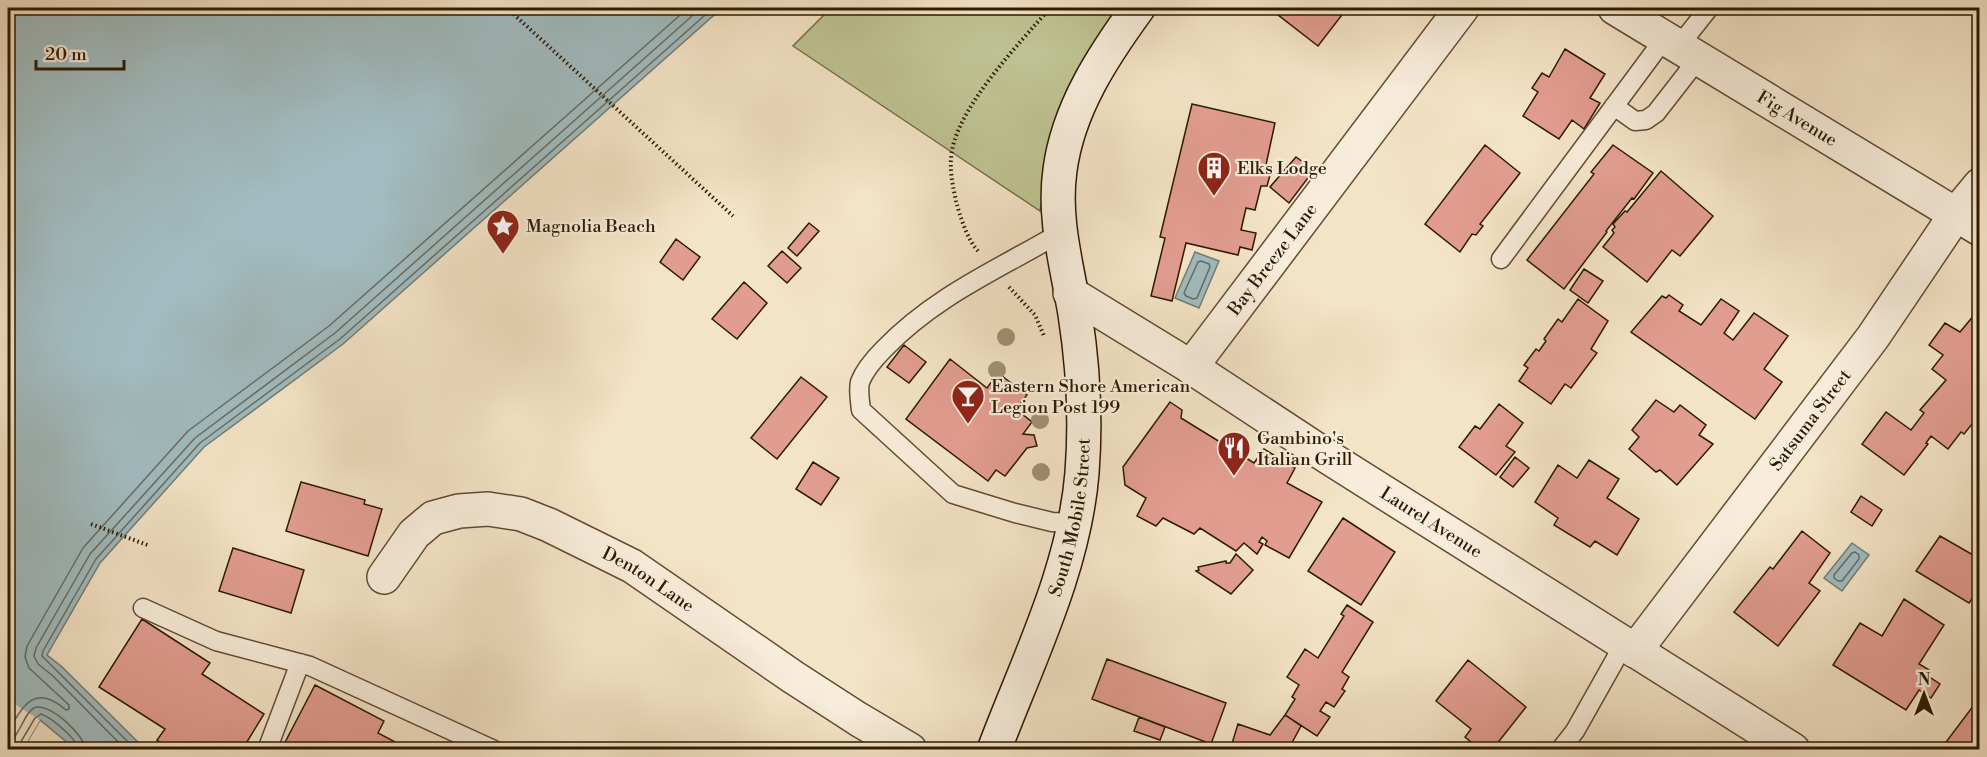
<svg xmlns="http://www.w3.org/2000/svg" width="1987" height="757" font-family="'Libre Bodoni',serif">
  <style>
    .green { fill: #bfc393; stroke: #766e4a; stroke-width: 1.5 }
    .water { fill: #a1bcc0; stroke: #737b74; stroke-width: 1.5 }
    .pier { fill: #f4e4c7 }
    .lines { fill: none; stroke-linecap: round; stroke-linejoin: round }
    .shore { stroke: #676b61; stroke-width: 1.5 }
    .building { fill: #e29d91; stroke: #2d1a02; stroke-width: 1.5 }
    .lane-casing { stroke: #5f4c33; stroke-width: 21 }
    .street-casing { stroke: #5f4c33; stroke-width: 36 }
    .secondary-casing { stroke: #2d1a02; stroke-width: 36 }
    .path { stroke: #2d1a02; stroke-width: 4; stroke-dasharray: 1.5 3; stroke-linecap: butt }
    .lane { stroke: #f8eddb; stroke-width: 18 }
    .street { stroke: #f8eddb; stroke-width: 33 }
    .secondary { stroke: #f8eddb; stroke-width: 33 }
    .tree { fill: #9f9173 }
    .labels { text-anchor: middle; stroke-width: 4.5; stroke-linejoin: round; paint-order: stroke }
    .street-label { font-size: 18px; fill: #2d1a02; stroke: #f8eddb }
    .poi-label { font-size: 18px; fill: #2d1a02; stroke: #f8eddb; text-anchor: start }
  </style>
  <rect width="100%" height="100%" fill="#f4e4c7"/>
  <filter id="stains"><feTurbulence type="fractalNoise" baseFrequency=".00333" numOctaves="4"/><feColorMatrix values="0 0 0 0 .2 0 0 0 0 .09 0 0 0 0 .02 0 0 0 .5 -.17"/></filter>
  <radialGradient id="worn" r=".72"><stop offset=".6" stop-color="#630" stop-opacity="0"/><stop offset="1" stop-color="#630" stop-opacity=".3"/></radialGradient>
  <!-- green -->
  <path class="green" d="M831,8H1120L1058,110L1040,211L793,46Z"/>
  <!-- water -->
  <path class="water" d="M8,8H722L343,344L204,447L100,563L47,655L61,666L145,749H75L40,720L23,749H8Z
    M1195,252L1219,261L1199,308L1175,298Z
    M1852,543L1869,555L1842,591L1824,578Z"/>
  <!-- pier -->
  <path class="pier" d="M8,700L40,720L23,749H8Z"/>
  <g class="lines">
    <!-- shore -->
    <path class="shore" d="M1201,261L1209,264L1210,267L1197,298L1193,299L1186,296L1184,293L1198,262Z
      M1855,552L1859,555V559L1842,581H1838L1834,578V575L1852,553Z
      M8,732C23,705 35,683 66,710L69,709V705L29,668L25,657L27,646L83,548L188,431L329,326L688,8
      M11,750C11,741 16,735 20,728C24,721 27,712 34,708C49,701 85,736 86,750
      M18,750L19,745L35,718L41,714C51,717 77,739 79,750
      M126,750L53,676L38,664L34,656L36,648L90,554L195,438L335,333L701,8
      M136,750L42,656L43,651L96,559L200,443L340,339L713,8"/>
  </g>
  <!-- building -->
  <path class="building" d="M1269,8H1340L1345,11L1318,46Z
    M1565,49L1605,74L1590,98L1600,103L1584,129L1572,120L1559,139L1523,116L1538,92L1532,88L1542,73L1549,77Z
    M1192,104L1275,123L1264,174L1270,175L1267,186H1261L1255,210L1246,208L1241,230L1256,233L1252,250L1240,247L1238,255L1186,243L1172,301L1151,296L1165,238L1160,237Z
    M1485,145L1520,173L1480,224L1483,226L1476,235L1472,234L1460,252L1425,224Z
    M1613,145L1653,173L1634,199L1632,198L1606,231L1607,232L1564,289L1527,260L1594,174L1591,172Z
    M1296,157L1314,170L1289,203L1270,187Z
    M1661,171L1713,216L1680,256L1672,250L1647,282L1603,247L1614,233L1612,230L1615,227L1613,224L1625,211L1627,212Z
    M809,223L819,231L797,256L788,248Z
    M676,239L700,257L683,280L660,262Z
    M782,251L801,268L787,283L768,266Z
    M1584,269L1603,281L1588,303L1570,290Z
    M744,282L767,303L737,339L712,319Z
    M1669,295L1683,305L1679,311L1701,325L1721,299L1739,311L1724,333L1733,340L1754,313L1788,336L1764,369L1782,382L1755,419L1631,332L1662,296L1666,298Z
    M1578,299L1608,321L1591,349L1597,353L1571,388L1565,384L1551,404L1519,381L1528,368L1524,365L1536,349L1539,351L1546,341L1544,339L1558,319L1562,322Z
    M1975,314L1980,317V414L1964,434L1961,432L1948,449L1931,436L1926,443L1928,444L1904,475L1862,444L1886,412L1911,430L1924,413L1920,410L1946,380L1932,369L1943,355L1929,345L1945,323L1960,332Z
    M904,345L926,362L909,383L887,367Z
    M950,359L987,388L998,373L1027,395L1016,409L1032,422L1023,434L1034,435L1037,446L1027,448L1005,476L996,470L988,481L906,419Z
    M801,377L827,397L777,459L751,438Z
    M1656,400L1674,412L1680,405L1706,425L1699,435L1713,444L1677,485L1660,470L1656,472L1629,449L1639,437L1632,430Z
    M1170,402L1182,410L1181,418L1254,463L1264,449L1295,468L1287,483L1322,502L1289,558L1265,545L1267,541L1262,537L1259,542L1263,544L1257,554L1244,543L1236,551L1200,528L1194,534L1163,518L1156,526L1137,516L1146,498L1125,485L1123,467Z
    M1499,404L1523,423L1506,446L1515,452L1496,475L1459,447L1475,426L1480,429Z
    M1515,457L1529,468L1513,487L1500,477Z
    M1589,460L1619,479L1607,498L1639,519L1617,555L1595,541L1590,547L1554,525L1558,518L1535,502L1558,465L1577,478Z
    M813,462L839,478L821,505L796,489Z
    M301,482L365,500L364,504L382,509L368,556L286,531Z
    M1861,496L1882,510L1872,526L1851,512Z
    M1343,518L1395,552L1361,605L1308,571Z
    M1802,531L1830,553L1809,583L1820,591L1778,646L1734,612L1770,567L1773,569Z
    M1940,536L1980,559V588L1969,603L1916,571Z
    M233,548L304,570L291,613L219,591Z
    M1236,554L1253,570L1231,594L1196,571L1199,570L1198,567L1226,561V563H1230Z
    M1904,599L1944,625L1919,664L1931,671L1928,676L1940,684L1931,698L1919,690L1906,710L1833,665L1860,623L1882,636Z
    M1347,605L1373,622L1342,672L1349,677L1342,689L1345,691L1334,707L1326,702L1320,711L1330,717L1317,736L1285,715L1295,699L1292,697L1299,685L1287,677L1305,649L1318,658L1344,616L1341,614Z
    M142,619L210,663L202,674L264,714L242,750H171L157,740L165,729L99,687Z
    M1107,659L1226,703L1211,744L1092,699Z
    M1468,660L1526,707L1492,750H1481L1465,737L1471,729L1436,701Z
    M315,685L384,721L378,733L410,750H281Z
    M1980,697V750H1948L1943,746Z
    M1285,715L1301,726L1288,750H1230L1238,724L1270,735Z
    M1139,717L1165,727L1160,740L1134,731Z"/>
  <g class="lines">
    <!-- lane casing -->
    <g class="lane-casing">
      <path id="lane" d="M1678,47L1709,8
        M1614,106L1635,121L1646,120L1656,113L1698,59
        M1060,233C997,270 935,296 884,349C874,359 865,369 860,382C858,390 860,401 861,410L953,494L1015,513L1052,522L1073,523
        M1501,259L1664,39
        M143,608L216,641L310,666L494,750
        M267,750L300,663
        M1560,750L1575,731L1624,644"/>
    </g>
    <!-- street casing -->
    <g class="street-casing">
      <g id="street">
        <path id="s1" d="M1615,8L1980,229"/>
        <path id="s2" d="M1070,293L1191,367L1328,457L1793,750"/>
        <path id="s3" d="M1191,367L1462,8"/>
        <path id="s4" d="M384,577L414,534L433,518L459,511L488,509L521,514L549,525L632,566L793,677L858,719L910,750"/>
        <path id="s5" d="M1635,651L1873,337L1956,214L1980,185"/>
      </g>
    </g>
    <!-- secondary casing -->
    <g class="secondary-casing">
      <g id="secondary">
        <path id="s6" d="M994,750C1028,660 1074,570 1082,473C1086,421 1083,365 1075,314C1067,265 1053,219 1060,170C1068,109 1103,56 1138,8"/>
      </g>
    </g>
    <!-- path -->
    <path class="path" d="M507,8L733,216
      M978,251C967,239 960,216 956,201C953,187 950,173 951,160C952,112 1020,43 1050,8
      M1009,287L1035,315L1044,336
      M91,524L150,546"/>
    <!-- lane -->
    <use href="#lane" class="lane"/>
    <!-- street -->
    <use href="#street" class="street"/>
    <!-- secondary -->
    <use href="#secondary" class="secondary"/>
  </g>
  <!-- trees -->
  <g class="tree">
    <circle cx="1006" cy="337" r="9"/>
    <circle cx="997" cy="370" r="9"/>
    <circle cx="1040" cy="420" r="9"/>
    <circle cx="1041" cy="472" r="9"/>
  </g>
  <!-- icons -->
  <defs>
    <g id="building-pin" transform="scale(1.725)"><path d="M0 17L-7.5 6A9.5 9.5 0 1 1 7.5 6Z" fill="#8f2418" stroke="#f8eddb"/><path d="M-4-6H4V6H1V3H-1V6H-4ZM-2.5-4.3h1.7v1.8h-1.7ZM.8-4.3h1.7v1.8H.8ZM-2.5-1h1.7V.8h-1.7ZM.8-1h1.7V.8H.8Z" fill="#fff"/></g>
    <g id="sight-pin" transform="scale(1.725)"><path d="M0 17L-7.5 6A9.5 9.5 0 1 1 7.5 6Z" fill="#8f2418" stroke="#f8eddb"/><path d="M0-6L1.8-2.2L6-1.7L2.9 1.2L3.7 5.4L0 3.3L-3.7 5.4L-2.9 1.2L-6-1.7L-1.8-2.2Z" fill="#fff"/></g>
    <g id="bar-pin" transform="scale(1.725)"><path d="M0 17L-7.5 6A9.5 9.5 0 1 1 7.5 6Z" fill="#8f2418" stroke="#f8eddb"/><path d="M-6-5H6L.8 .8V4.5H3.5V6h-7V4.5H-.8V.8Z" fill="#fff"/></g>
    <g id="restaurant-pin" transform="scale(1.725)"><path d="M0 17L-7.5 6A9.5 9.5 0 1 1 7.5 6Z" fill="#8f2418" stroke="#f8eddb"/><path d="M-5-6h1v4h1v-4h1v4h1v-4h1v5L-1.5 .5V6h-2V.5L-5-1ZM5-6V6H3V1.5H1.5Q1.5-4 5-6Z" fill="#fff"/></g>
  </defs>
  <g fill-rule="evenodd">
    <use href="#building-pin" x="1214" y="168"/>
    <use href="#sight-pin" x="503" y="226"/>
    <use href="#bar-pin" x="968" y="396"/>
    <use href="#restaurant-pin" x="1234" y="448"/>
  </g>
  <g class="labels">
    <!-- street labels -->
    <g class="street-label">
      <text dy="6" stroke="none"><textPath href="#s1" startOffset="213">Fig Avenue</textPath></text>
      <text dy="6" stroke="none"><textPath href="#s3" startOffset="135">Bay Breeze Lane</textPath></text>
      <text dy="6" stroke="none"><textPath href="#s5" startOffset="290">Satsuma Street</textPath></text>
      <text dy="6" stroke="none"><textPath href="#s6" startOffset="246">South Mobile Street</textPath></text>
      <text dy="6" stroke="none"><textPath href="#s2" startOffset="428">Laurel Avenue</textPath></text>
      <text dy="6" stroke="none"><textPath href="#s4" startOffset="310">Denton Lane</textPath></text>
    </g>
    <!-- poi labels -->
    <g class="poi-label">
      <text x="1237" y="174">Elks Lodge</text>
      <text x="526" y="232">Magnolia Beach</text>
      <text x="991" y="392">Eastern Shore American<tspan x="991" dy="21">Legion Post 199</tspan></text>
      <text x="1257" y="444">Gambino's<tspan x="1257" dy="21">Italian Grill</tspan></text>
    </g>
  </g>
  <!-- margin -->
  <rect width="1987" height="757" fill="none" stroke="#f4e4c7" stroke-width="30"/>
  <rect x="9" y="9" width="1969" height="739" fill="none" stroke="#2d1a02" stroke-width="3"/>
  <rect x="15" y="15" width="1957" height="727" fill="none" stroke="#2d1a02" stroke-width="1.5"/>
  <!-- north arrow -->
  <g transform="translate(1924 694)" stroke="#f8eddb" stroke-width="4.5" paint-order="stroke">
  <path d="M0-4.5L10 22L0 15L-10 22Z" fill="#2d1a02"/>
  <text y="-9" font-size="16" font-weight="bold" text-anchor="middle" fill="#2d1a02">N</text>
  </g>
  <!-- scale -->
  <path d="M36 60v9h88v-9" fill="none" stroke="#2d1a02" stroke-width="3"/>
  <text x="45" y="60" font-size="18" fill="#2d1a02" stroke="#f8eddb" stroke-width="4.5" paint-order="stroke">20 m</text>
  <rect width="100%" height="100%" filter="url(#stains)"/>
  <rect width="100%" height="100%" fill="url(#worn)"/>
</svg>
